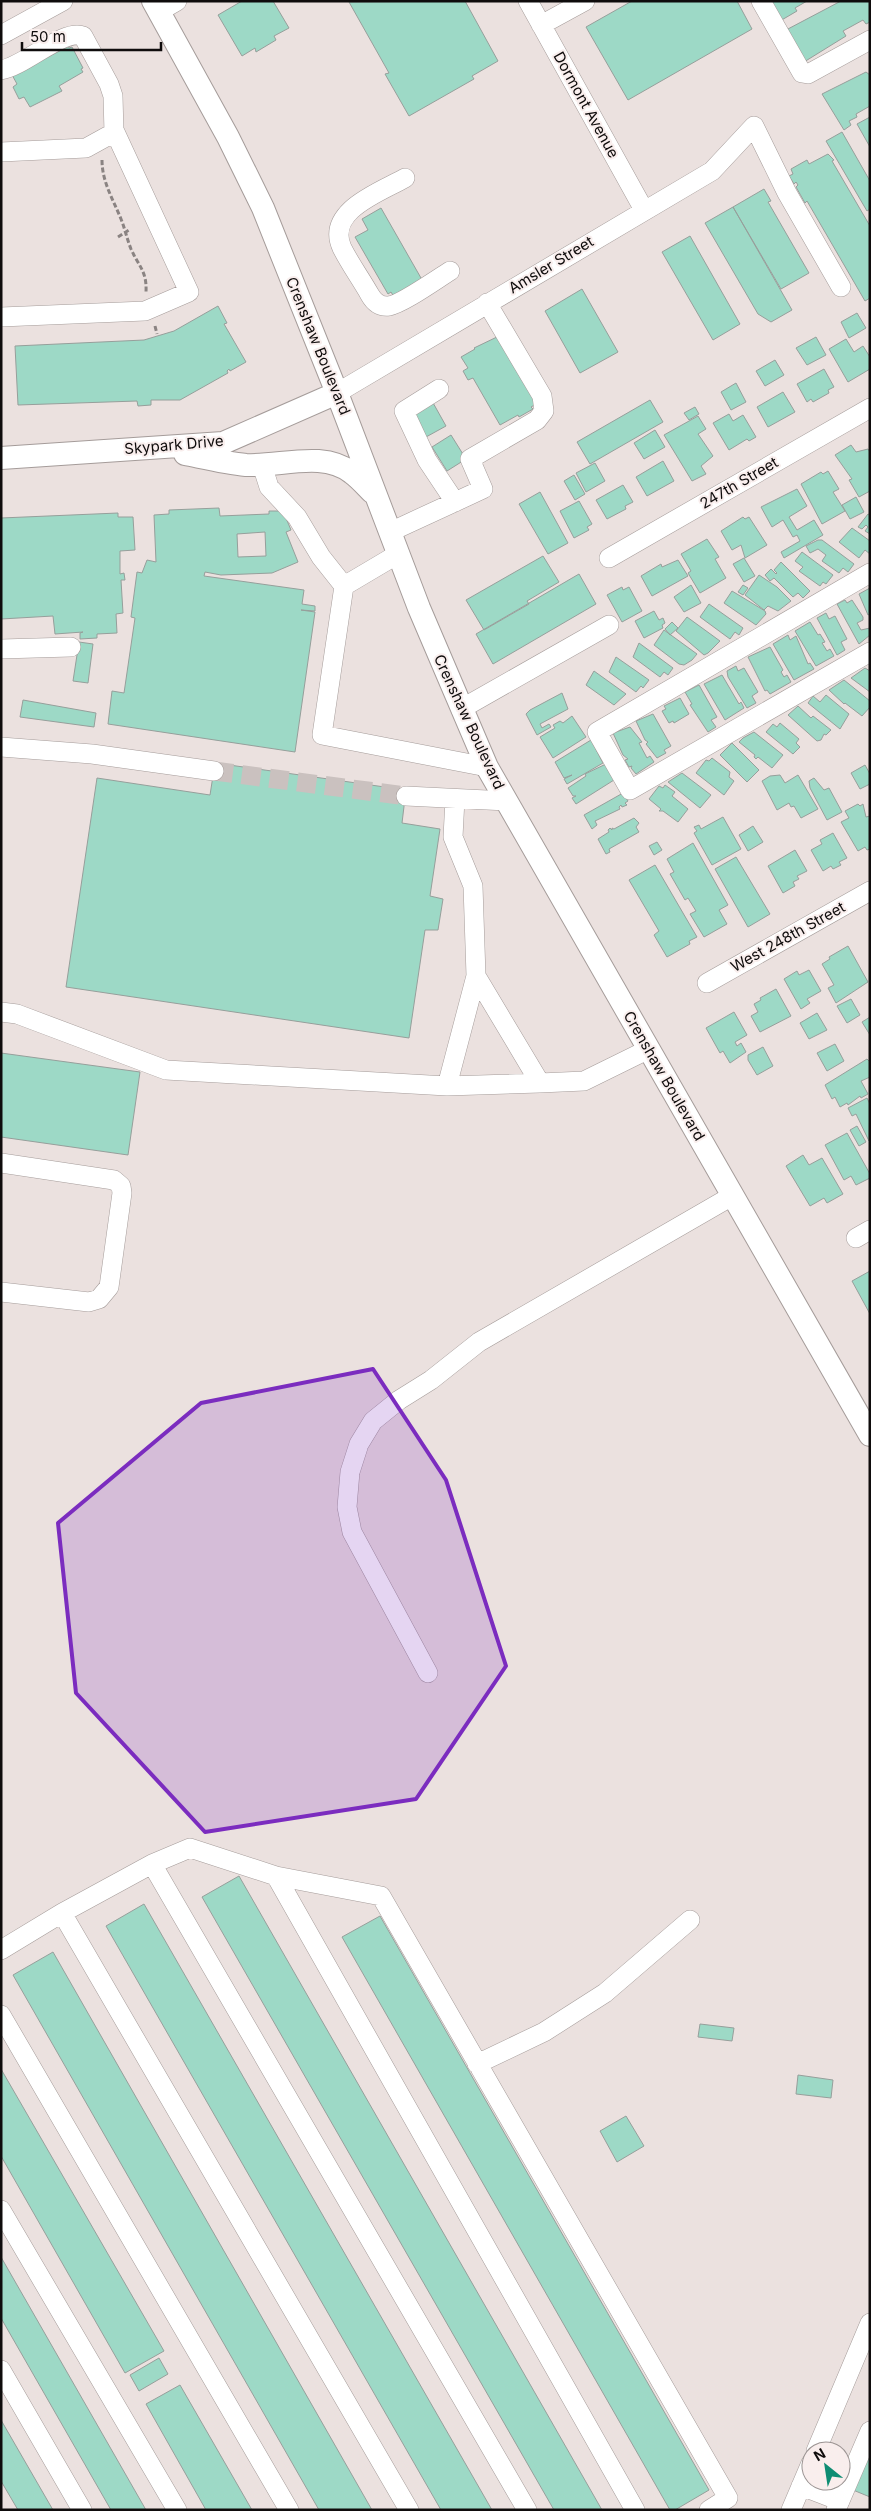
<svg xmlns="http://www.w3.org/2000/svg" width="871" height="2511" font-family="Inter,sans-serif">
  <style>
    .building { fill: #9dd9c6; stroke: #969f9b; fill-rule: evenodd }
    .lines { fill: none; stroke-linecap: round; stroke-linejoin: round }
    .minor-tunnel { stroke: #cac1bf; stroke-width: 19; stroke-dasharray: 19 9; stroke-linecap: butt }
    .minor-casing { stroke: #a59c9a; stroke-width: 20 }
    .major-casing { stroke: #a59c9a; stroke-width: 24 }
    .path { stroke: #8a8382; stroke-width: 3; stroke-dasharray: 5 2.5; stroke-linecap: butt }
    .minor { stroke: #fff; stroke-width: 19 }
    .major { stroke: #fff; stroke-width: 22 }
    .marked { fill: #7b2cbf; fill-opacity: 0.2; stroke: #7b2cbf; stroke-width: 4; stroke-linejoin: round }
    .labels { text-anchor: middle; stroke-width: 4; stroke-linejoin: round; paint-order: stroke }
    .street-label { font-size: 15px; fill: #0f0c0c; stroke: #f9eeed }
  </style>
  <rect width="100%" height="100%" fill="#ebe1df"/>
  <!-- building -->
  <path class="building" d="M242,1H273L289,28L274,36L276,40L256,52L255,48L242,56L218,15Z
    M465,1L498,61L472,76L474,79L409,116L385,74L389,73L349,2Z
    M632,1H737L752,29L628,100L586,27Z
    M768,1H807L795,8L797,11L780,21Z
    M841,1H870V22L866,24L863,20L843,31L846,36L804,62L786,30Z
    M66,42L69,48L72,47L83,68L81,69L83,72L59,86L62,91L30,107L24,97L19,99L13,87L17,84L11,73Z
    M866,72L870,75V106L856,114L857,117L849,121L851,125L844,130L822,94Z
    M870,117V147L857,124Z
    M842,132L870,181V209L867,211L826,141Z
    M828,154L834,160L832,161L870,226V298L865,301L807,201L805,203L796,187L798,185L796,182L794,184L789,176L793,174L791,169L807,160L809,164Z
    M764,189L771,201L768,202L809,273L781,289L733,207Z
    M733,207L792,310L771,322L758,314L705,223Z
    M381,208L425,285L397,302L391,292L388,294L355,237L368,230L362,219Z
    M690,236L740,324L713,340L662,252Z
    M582,289L618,352L580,373L545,311Z
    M218,306L227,323L224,324L246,362L230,371L229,369L227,371L228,373L180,400H151V405L138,406L137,401L18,405L15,346L144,340L174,331Z
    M857,313L866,328L849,338L841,322Z
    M499,336L538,403L531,407L533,409L519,417L518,415L500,425L473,378L468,380L463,371L468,368L461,357L475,349L474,348Z
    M816,337L826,355L807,365L796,348Z
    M846,339L854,352L863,346L870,357V369L848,382L829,349Z
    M775,360L784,375L765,386L756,371Z
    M824,369L834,387L828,390L829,393L813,402L811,399L807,402L797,384Z
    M736,383L746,402L731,410L721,392Z
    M783,392L795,412L768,427L757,407Z
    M650,400L663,422L590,464L577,442Z
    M432,401L446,426L426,437L412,412Z
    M695,407L699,414L689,420L684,413Z
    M729,414L733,421L743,415L756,437L749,441L747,439L729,450L713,423Z
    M698,416L706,429L698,434L713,456L701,466L706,474L692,481L664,435Z
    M655,430L665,447L644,459L634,443Z
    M451,435L466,459L447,471L432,447Z
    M851,445L856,452L868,449L870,452V491L859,497L849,480L852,479L835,455Z
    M663,461L674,481L647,496L636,477Z
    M595,463L605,481L586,492L576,473Z
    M828,471L839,489L833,492L845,511L822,524L801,484L821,472L823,474Z
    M574,475L585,494L575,500L564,481Z
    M623,485L633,502L625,506L626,509L607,519L596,500Z
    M797,489L807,506L789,517L797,530L814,520L823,535L784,558L781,552L800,541L797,535L793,537L783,520L772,527L761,507Z
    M540,492L568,543L548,554L519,504Z
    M856,497L864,512L850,519L842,505Z
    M579,501L592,524L587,527L589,530L574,538L560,511Z
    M219,508L220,516L269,514V511H283L291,530L286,532L298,562L272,573L221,575L205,572L204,576L304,590L302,604L315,606V611L301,610L315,612L295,752L108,724L112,691L124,693L135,618L131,617L137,572L142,573L147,560L156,562L154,515L169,514V510ZM265,532L266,556L238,557L237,534Z
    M118,513V517H133L135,550L120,551V574L124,573L125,580H121L123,613L116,614L117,633L97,634V638L80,639V633L83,632L55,634L53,616L1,619V518Z
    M868,514L870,515V534L865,531L868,527L866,525L862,529L858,527Z
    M743,517L745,519L749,517L767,545L745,558L741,545L732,550L721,531Z
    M852,528L870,541V554L865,550L859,558L839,542Z
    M707,539L719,557L715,559L726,578L700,593L688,573L691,571L681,554Z
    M818,540H822L854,564L848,572L843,568L839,573L822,561L826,555L818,549L810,553L806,546Z
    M802,552L833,575L826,584L823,582L820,586L799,571L803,567L795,561Z
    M543,556L559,582L527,601L529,604L484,630L466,600Z
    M744,558L755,576L744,582L733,564Z
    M678,560L688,576L652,596L641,576L661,564L662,567Z
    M781,562L810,591L803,598L798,593L793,597L774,578L770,581L765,575L771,569L776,574L777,573L774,570Z
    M579,574L596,604L493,664L476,634Z
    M759,575L777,587L791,601L778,611L768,606L764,610L745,595Z
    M691,585L701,603L684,612L674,597Z
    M743,585L748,588L743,595L738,592Z
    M622,587L623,590L629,587L642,611L622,622L607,595Z
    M870,588V614L868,615L859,594Z
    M732,591L765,611L766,614L756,625L724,603Z
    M845,600L847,603L852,600L863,617V620L857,623L861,630L870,628V635L859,644L837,604Z
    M709,604L743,628L739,635L735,632L730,639L700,617Z
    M654,611L659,620L663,618L665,623L662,625L663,628L644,638L635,621Z
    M826,613L829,619L835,616L847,639L841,642L845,650L837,655L817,618Z
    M687,617L720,641L708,653L704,655L676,631Z
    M672,622L678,628L670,635L665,629Z
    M810,622L818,635L820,634L825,642L822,643L827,651L830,649L834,656L816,666L795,631Z
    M664,630L697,654L692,660L684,665L679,664L654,645Z
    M788,635L790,640L796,636L808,664L810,663L814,669L794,680L773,644Z
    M79,642L93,644L88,683L73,681Z
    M639,643L673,668L668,675L664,672L660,677L633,657Z
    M770,647L783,670L781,672L784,677L787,675L791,682L770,694L767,690L765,691L748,657Z
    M616,657L649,680L643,688L641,686L636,692L609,672Z
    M736,666L738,671L744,668L758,692L752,696L756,703L747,708L728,677L727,671Z
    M865,668L870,671V692L851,678Z
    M594,671L626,694L614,705L586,685Z
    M722,675L739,704L741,702L744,708L725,720L704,684Z
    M844,680L870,701V707L862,716L845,703L844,704L829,690Z
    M699,685L717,717L711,720L716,727L708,732L690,705L692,704L685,692Z
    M562,693L568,709L540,724L542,728L549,724L551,727L537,735L526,714L530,710Z
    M826,695L849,714L840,729L808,703L813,696L820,702Z
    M680,698L689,714L674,723L673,721L669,723L662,711L666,709L664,706Z
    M23,700L96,713L94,727L20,717Z
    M798,706L811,718L813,716L831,730L826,735L824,734L821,740L817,741L788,715Z
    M653,714L671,746L664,750L666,753L657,758L646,744L648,742L645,740L636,721Z
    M572,716L586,737L553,758L540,737L555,728L553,725L560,721L563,723Z
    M780,723L799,739L796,743L800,747L793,754L766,732L773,724L777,727Z
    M630,727L642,742L639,743L647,758L650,756L654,762L636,774L631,768L632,766L629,767L625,760L628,759L623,755L613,733Z
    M754,732L783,755L772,768L758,757L756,759L754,757L755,755L739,742L743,738Z
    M591,740L603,763L567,784L564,779L572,775L564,778L555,762Z
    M732,743L759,770L747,782L720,755Z
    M712,758L730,772L729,777L734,781L724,795L696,773L706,760L709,761Z
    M215,763L406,790L402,823L440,829L430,896L443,899L438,930H425L409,1038L66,987L97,778L210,795Z
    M606,764L614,780L576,804L572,798L576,796H573L568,788L586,776L585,774Z
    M865,765L870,774V784L860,789L851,773Z
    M682,773L711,795L700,808L668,782Z
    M780,775L785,783L798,775L818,809L801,818L794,806L791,807L789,803L777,810L762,781L770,776Z
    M814,778L824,790L829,788L842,812L827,820L810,788L809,781Z
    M665,785L675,792L672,796L688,809L678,822L663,811H659L661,809L649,799L659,786L663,788Z
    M623,793L628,801L625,803L627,805L622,807L621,805L619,807L620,809L595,821L597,825L592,829L584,815Z
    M858,804L860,806L863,804L866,817L870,816V849L867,850L865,847L858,851L841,822L849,818L845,811Z
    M723,817L741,849L712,865L694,833L697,831L694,827L699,825L701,829Z
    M634,818L639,823L636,827L639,832L609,849L610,852L606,854L598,839L609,832L608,830L610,828L612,830V828L614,829Z
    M753,826L763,842L748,851L739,835Z
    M833,833L847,858L839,862L841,865L833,869L831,866L823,871L811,850L822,844L820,840Z
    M657,842L662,850L654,855L649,846Z
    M693,843L728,905L719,910L727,924L704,937L690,914L696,911L688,898L685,900L670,874L674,872L667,859Z
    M795,850L807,871L797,876L799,879L793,882L795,886L783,893L768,866Z
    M736,857L770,914L748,927L715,869Z
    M655,865L697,937L689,941L690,944L667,957L654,935L659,931L629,880Z
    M848,946L868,982L836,1003L828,988L834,985L822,964L830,959L829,957Z
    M809,970L821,991L807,999L810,1003L801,1009L784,979L797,971L799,975Z
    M776,989L791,1016L760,1032L751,1016L758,1012L754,1004L761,1000L760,998Z
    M851,999L860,1015L847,1023L837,1006Z
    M734,1012L747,1035L735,1042L737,1046L741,1043L746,1052L730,1063L723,1051L720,1053L706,1028Z
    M817,1013L827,1030L809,1039L800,1023Z
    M870,1017V1035L862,1022Z
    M835,1044L844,1061L827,1071L817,1053Z
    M763,1047L773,1066L757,1075L748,1060V1055Z
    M1,1053L140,1072L128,1155L1,1137Z
    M867,1059L870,1062V1077L861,1081L868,1094L861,1098L860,1096L848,1105L847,1103L840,1107L835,1097L832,1099L825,1085Z
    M867,1098L870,1104L869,1141L856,1114L852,1116L848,1108Z
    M857,1126L866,1142L859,1146L850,1130Z
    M847,1133L870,1174V1178L856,1185L851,1176L844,1180L825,1145Z
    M803,1155L809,1165L822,1158L843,1194L827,1203L824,1198L810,1206L786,1166Z
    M870,1271V1314L852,1281Z
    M239,1876L602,2510H554L202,1897Z
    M144,1904L492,2510H441L106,1926Z
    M380,1916L709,2490L675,2510H670L342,1937Z
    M53,1952L372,2510H319L13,1975Z
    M700,2024L734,2028L732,2041L698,2037Z
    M1,2069L164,2351L125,2373L1,2156Z
    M798,2075L833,2080L831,2098L796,2094Z
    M626,2116L644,2146L617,2162L600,2131Z
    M1,2257L146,2510H111L1,2318Z
    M159,2358L168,2374L139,2391L130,2375Z
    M180,2385L252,2510H206L146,2404Z
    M1,2420L53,2510H18L1,2481Z
    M870,2450V2497L853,2490Z"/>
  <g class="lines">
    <!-- minor-tunnel -->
    <path class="minor-tunnel" d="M214,771L406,796"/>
    <!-- minor casing -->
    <g class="minor-casing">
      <path id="minor" d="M528,1L644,210
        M761,1L802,73L808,74L870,40
        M158,12L177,1
        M541,25L585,1
        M1,35L63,1
        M1,70C25,66 64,28 83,36L109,84L113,96L114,133
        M1,152L86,148L115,132L189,292L145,311L1,317
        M405,178C380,192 325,211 342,248C350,264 361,279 370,295C374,302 380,307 389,306C402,304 437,279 450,271
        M439,389L404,411L427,460L455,502
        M337,393L712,171L754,126L787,193L841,287
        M262,465L269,487L297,517L321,557L344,586L322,735L487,767
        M390,532L483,489L470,459L537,420L544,411L542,396L487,303
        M609,558L870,408
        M870,573L597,732L630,790L870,652
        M344,586L398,554
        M1,649L71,647
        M461,709L609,625
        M1,747L92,754L214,771
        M406,796L507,801
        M707,983L870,891
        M1,1012L17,1014L166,1070L447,1086L476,976L473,886L453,837L455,799
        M540,1083L584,1081L649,1049
        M447,1086L540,1083L476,976
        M1,1163L114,1180L121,1186L122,1193L109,1287L99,1299L89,1302L1,1292
        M856,1238L870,1230
        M428,1673L352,1532L347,1507L350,1472L359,1444L373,1421L399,1400L431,1380L479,1342L732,1196
        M152,1864L62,1913L409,2510
        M276,1876L190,1848L152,1864L527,2510
        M1,1950L62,1913
        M1,2015L289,2510
        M477,2064L544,2032L605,1993L690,1920
        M1,2210L177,2510
        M1,2370L82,2510
        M816,2451L870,2323
        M801,2486L840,2501
        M635,2510L276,1876L381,1896L728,2498L709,2510
        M791,2510L811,2463
        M836,2510L870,2431"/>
    </g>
    <!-- major casing -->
    <g class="major-casing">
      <path id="major" d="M153,1L228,137L263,208L337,393L419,608L487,767L870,1435
        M185,454C205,458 226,463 246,465C280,467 323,450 352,473C359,478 366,486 372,492
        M1,458L223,443L337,393"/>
    </g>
    <!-- path -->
    <path class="path" d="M102,160C102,182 113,199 121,219C125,229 127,239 131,249C139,267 147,271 146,292
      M118,237L129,230
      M155,326L157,334"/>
    <!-- minor -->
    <use href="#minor" class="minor"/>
    <!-- major -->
    <use href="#major" class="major"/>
  </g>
  <!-- marked area -->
  <path class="marked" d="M373,1369L446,1480L506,1666L416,1799L205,1832L76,1693L58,1523L201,1403Z"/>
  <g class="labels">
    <!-- street labels -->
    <g class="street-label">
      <text transform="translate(586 105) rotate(61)" y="5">Dormont Avenue</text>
      <text transform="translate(551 265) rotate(-31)" y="5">Amsler Street</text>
      <text transform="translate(318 346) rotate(68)" y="5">Crenshaw Boulevard</text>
      <text transform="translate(174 445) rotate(-5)" y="5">Skypark Drive</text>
      <text transform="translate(739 483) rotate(-30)" y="5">247th Street</text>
      <text transform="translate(469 722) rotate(65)" y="5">Crenshaw Boulevard</text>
      <text transform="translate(788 937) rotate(-29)" y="5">West 248th Street</text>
      <text transform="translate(664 1076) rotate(60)" y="5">Crenshaw Boulevard</text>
    </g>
  </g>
  <!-- border -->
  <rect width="871" height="2511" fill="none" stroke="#0f0c0c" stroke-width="5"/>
  <!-- north arrow -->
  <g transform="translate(826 2466) rotate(330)"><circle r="24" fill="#f9eeed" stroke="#9b9493"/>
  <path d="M0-4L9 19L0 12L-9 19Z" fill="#0e8d73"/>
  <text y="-8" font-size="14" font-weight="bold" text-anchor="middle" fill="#0f0c0c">N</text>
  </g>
  <!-- scale -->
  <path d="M22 42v8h139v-8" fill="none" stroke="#0f0c0c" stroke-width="2.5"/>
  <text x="30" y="42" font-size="15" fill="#0f0c0c" stroke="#f9eeed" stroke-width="4" paint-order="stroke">50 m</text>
</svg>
